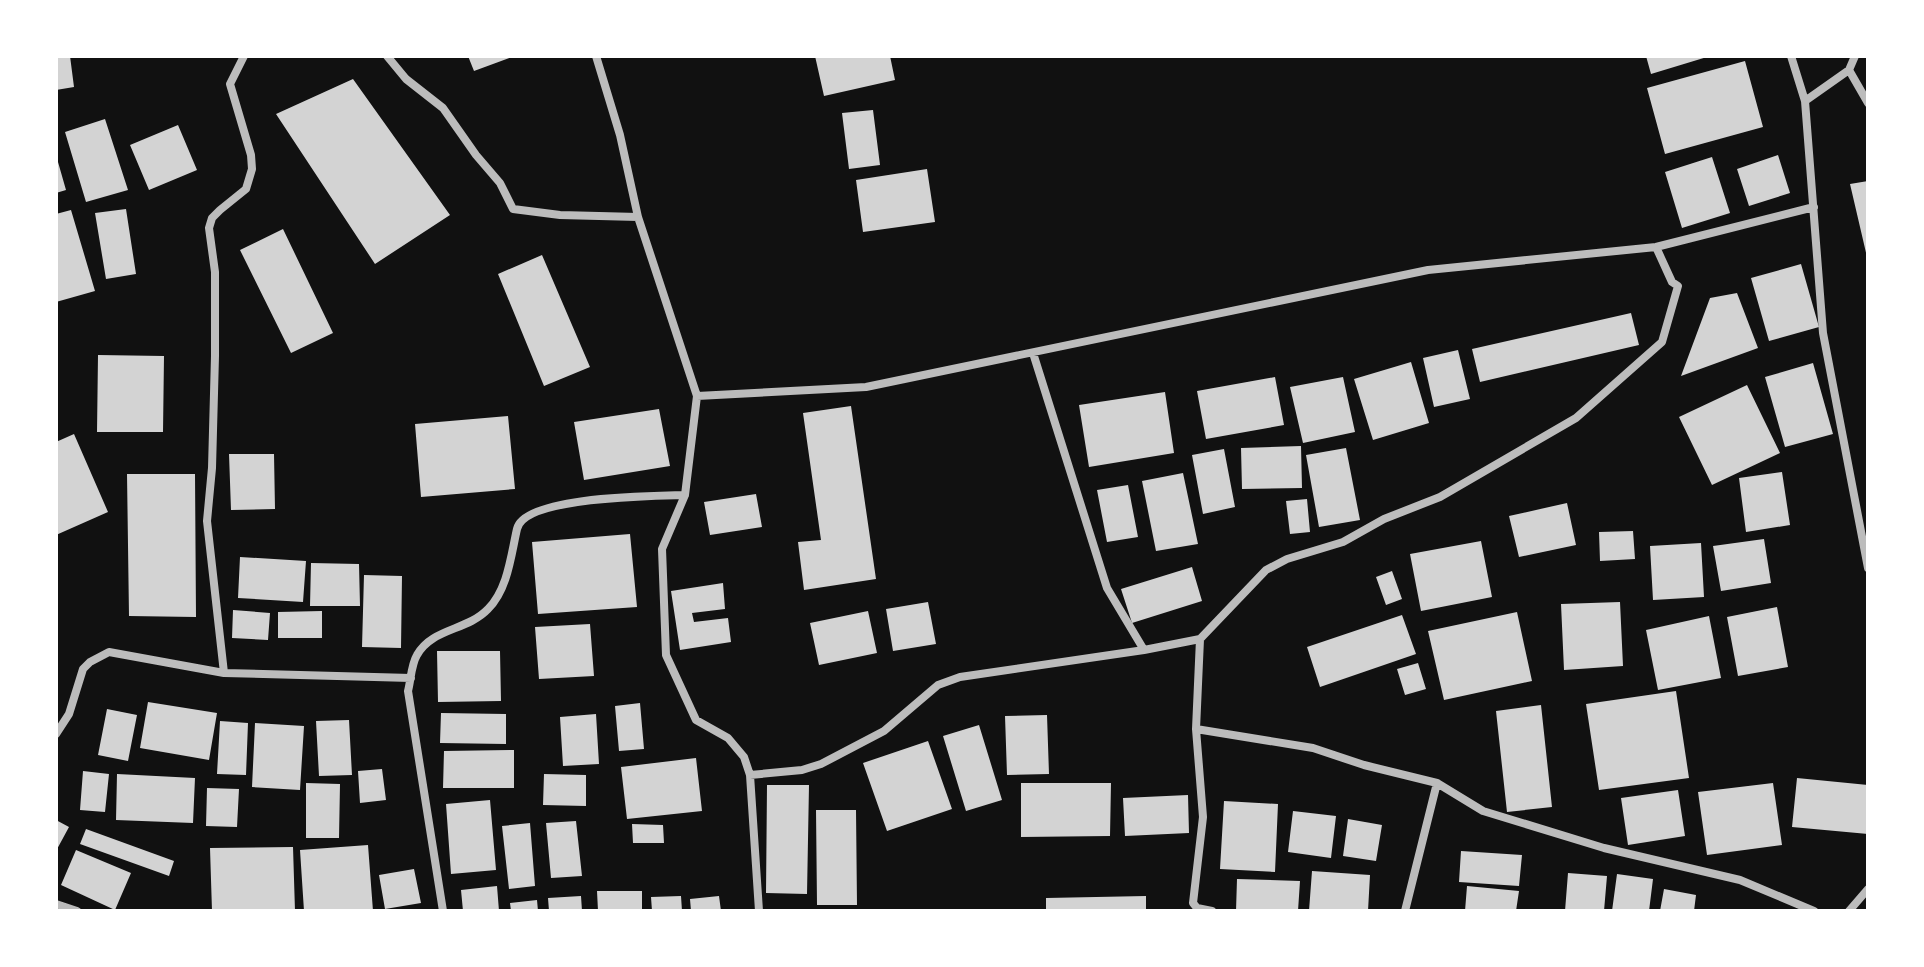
<svg xmlns="http://www.w3.org/2000/svg" width="1924" height="967" font-family="Lato,sans-serif">
  <style>
    .building { fill: #d3d3d3 }
    .lines { fill: none; stroke-linecap: round; stroke-linejoin: round }
    .minor { stroke: #bcbcbc; stroke-width: 8 }
  </style>
  <rect width="100%" height="100%" fill="#111"/>
  <!-- building -->
  <path class="building" d="M56,56H70L74,87L56,90Z
    M468,56H515L474,71Z
    M815,56H890L895,80L824,96Z
    M1646,56H1707V57L1651,74Z
    M1745,61L1763,127L1665,154L1647,88Z
    M353,79L450,215L375,264L276,114Z
    M873,110L880,165L849,169L842,113Z
    M105,119L128,190L86,202L65,132Z
    M178,125L197,170L149,190L130,145Z
    M56,155L66,190L56,193Z
    M1778,155L1790,193L1749,206L1737,169Z
    M1712,157L1730,213L1682,228L1665,172Z
    M927,169L935,222L863,232L856,180Z
    M1868,181V257H1867L1850,184Z
    M126,209L136,274L106,279L95,213Z
    M71,210L95,291L56,302V214Z
    M283,229L333,333L291,353L240,250Z
    M542,255L590,367L544,386L498,274Z
    M1801,264L1819,327L1769,341L1751,278Z
    M1737,293L1758,348L1681,376L1710,298Z
    M1631,313L1639,345L1480,382L1472,349Z
    M1458,350L1470,399L1434,407L1423,358Z
    M98,355L164,356L163,432H97Z
    M1411,362L1429,423L1373,440L1354,379Z
    M1813,363L1833,434L1785,447L1765,377Z
    M1275,377L1284,425L1206,439L1197,391Z
    M1343,377L1355,432L1303,443L1290,387Z
    M1747,385L1780,453L1712,485L1679,417Z
    M1165,392L1174,453L1089,467L1079,405Z
    M851,406L876,579L804,590L798,542L821,540L803,413Z
    M659,409L670,466L584,480L574,422Z
    M508,416L515,489L421,497L415,424Z
    M74,434L108,512L56,535V442Z
    M1301,446L1302,488L1242,489L1241,448Z
    M1346,448L1360,520L1319,527L1306,455Z
    M1224,449L1235,507L1203,514L1192,455Z
    M229,454H274L275,509L231,510Z
    M1782,472L1790,525L1746,532L1739,478Z
    M1183,473L1198,544L1156,551L1142,481Z
    M127,474H195L196,617L129,616Z
    M1128,485L1138,537L1107,542L1097,490Z
    M756,494L762,527L710,535L704,502Z
    M1307,499L1310,532L1290,534L1286,501Z
    M1567,503L1576,545L1519,557L1509,516Z
    M1633,531L1635,559L1600,561L1599,532Z
    M630,534L637,607L538,614L532,542Z
    M1764,539L1771,583L1721,591L1713,546Z
    M1481,541L1492,597L1421,611L1410,554Z
    M1701,543L1704,597L1653,600L1650,546Z
    M240,557L306,561L303,602L238,598Z
    M311,563L359,564L360,606H310Z
    M1192,567L1202,601L1132,623L1121,589Z
    M1392,571L1402,599L1386,605L1376,577Z
    M364,575L402,576L401,648L362,647Z
    M723,583L725,609L692,613L694,622L728,618L731,642L680,650L671,591Z
    M928,602L936,644L893,651L886,609Z
    M1620,602L1623,666L1564,670L1561,604Z
    M1777,607L1788,667L1738,676L1727,617Z
    M233,610L270,613L268,640L232,638Z
    M322,611V638H278V612Z
    M868,611L877,653L819,665L810,623Z
    M1517,612L1532,681L1444,700L1428,631Z
    M1402,615L1416,654L1320,687L1307,647Z
    M1709,616L1721,678L1658,690L1646,630Z
    M590,624L594,676L539,679L535,627Z
    M437,651H500L501,701L438,702Z
    M1418,663L1426,689L1405,695L1397,669Z
    M1676,691L1689,778L1599,790L1586,704Z
    M148,702L217,713L209,760L140,748Z
    M640,703L644,749L619,751L615,706Z
    M1541,705L1552,807L1507,812L1496,711Z
    M107,709L137,715L128,761L98,755Z
    M441,713L506,714V744L440,743Z
    M596,714L599,764L563,766L560,717Z
    M1047,715L1049,774L1007,775L1005,716Z
    M349,720L352,775L319,776L316,721Z
    M220,721L248,723L246,775L217,774Z
    M255,723L304,726L300,790L252,787Z
    M979,725L1002,800L966,811L943,736Z
    M928,741L952,809L887,831L863,763Z
    M514,750V788H443L444,751Z
    M696,758L702,811L627,819L621,767Z
    M382,769L386,800L360,803L358,771Z
    M83,771L109,774L105,812L80,810Z
    M117,774L195,778L193,823L116,820Z
    M544,774L586,775V806L543,805Z
    M1797,778L1868,785V834L1792,827Z
    M306,783L340,784L339,838H306Z
    M1021,783H1111L1110,836L1021,837Z
    M1773,783L1782,845L1707,855L1698,792Z
    M767,785H809L807,894L766,893Z
    M207,788L239,789L237,827L206,826Z
    M1678,790L1685,836L1628,845L1621,798Z
    M1188,795L1189,833L1125,836L1123,798Z
    M490,800L496,870L451,874L446,804Z
    M1224,801L1278,804L1275,872L1220,869Z
    M816,810H856L857,905H817Z
    M1293,811L1336,816L1331,858L1288,852Z
    M1348,819L1382,825L1376,861L1343,856Z
    M56,820L69,827L56,851Z
    M576,821L582,876L551,878L546,823Z
    M530,823L535,886L509,889L502,826Z
    M632,824L663,825L664,843H633Z
    M86,829L174,861L169,876L80,844Z
    M368,845L373,911H304L300,850Z
    M293,847L295,911H212L210,848Z
    M76,850L131,873L115,910L61,885Z
    M1461,851L1522,855L1519,886L1459,882Z
    M414,869L421,903L385,909L379,875Z
    M1312,871L1370,875L1368,911H1309Z
    M1568,873L1607,876L1604,911H1565Z
    M1617,874L1653,879L1649,911H1612Z
    M1237,879L1300,881L1298,911H1236Z
    M497,886L499,911H463L461,890Z
    M1467,886L1519,891L1516,911H1465Z
    M1664,889L1696,895L1694,911H1660Z
    M597,891H642V911H598Z
    M581,896L582,911H549L548,898Z
    M681,896L682,911H652L651,897Z
    M719,896L721,911H691L690,899Z
    M1146,896V911H1046V898Z
    M537,900L538,911H511L510,903Z"/>
  <g class="lines">
    <!-- minor -->
    <path class="minor" d="M387,56L406,79L443,108L476,155L500,183L513,209L560,215L638,217
      M596,56L620,135L638,217L697,396L685,495L662,549L666,655L696,720L728,738L744,757L750,775L759,911
      M1791,56L1805,101L1823,333L1868,568
      M1849,70L1868,103
      M1805,101L1849,70L1855,56
      M1033,353L1107,588L1144,650L1200,639L1266,570L1287,559L1343,542L1384,519L1440,497L1576,418L1662,342L1678,286L1672,282L1656,247
      M697,396L866,387L1428,270L1656,247L1814,207
      M1200,639L1196,729L1203,817L1193,903L1197,908L1212,911
      M224,673L207,521L212,468L215,356V272L209,228L212,218L220,210L246,189L252,169L251,155L230,84L244,56
      M1196,729L1313,748L1364,765L1437,783L1483,811L1604,848L1740,880L1814,911
      M56,734L69,714L83,669L90,662L109,652L224,673L411,678
      M750,775L802,770L821,764L884,731L938,685L960,677L1144,650
      M56,904L77,911
      M443,911L408,691C411,680 411,665 417,655C432,628 467,631 488,609C508,589 511,555 517,529C524,496 654,496 685,495
      M1405,911L1437,783
      M1849,911L1868,889"/>
  </g>
  <!-- border -->
  <rect width="1924" height="967" fill="none" stroke="#ffffff" stroke-width="116"/>
</svg>
